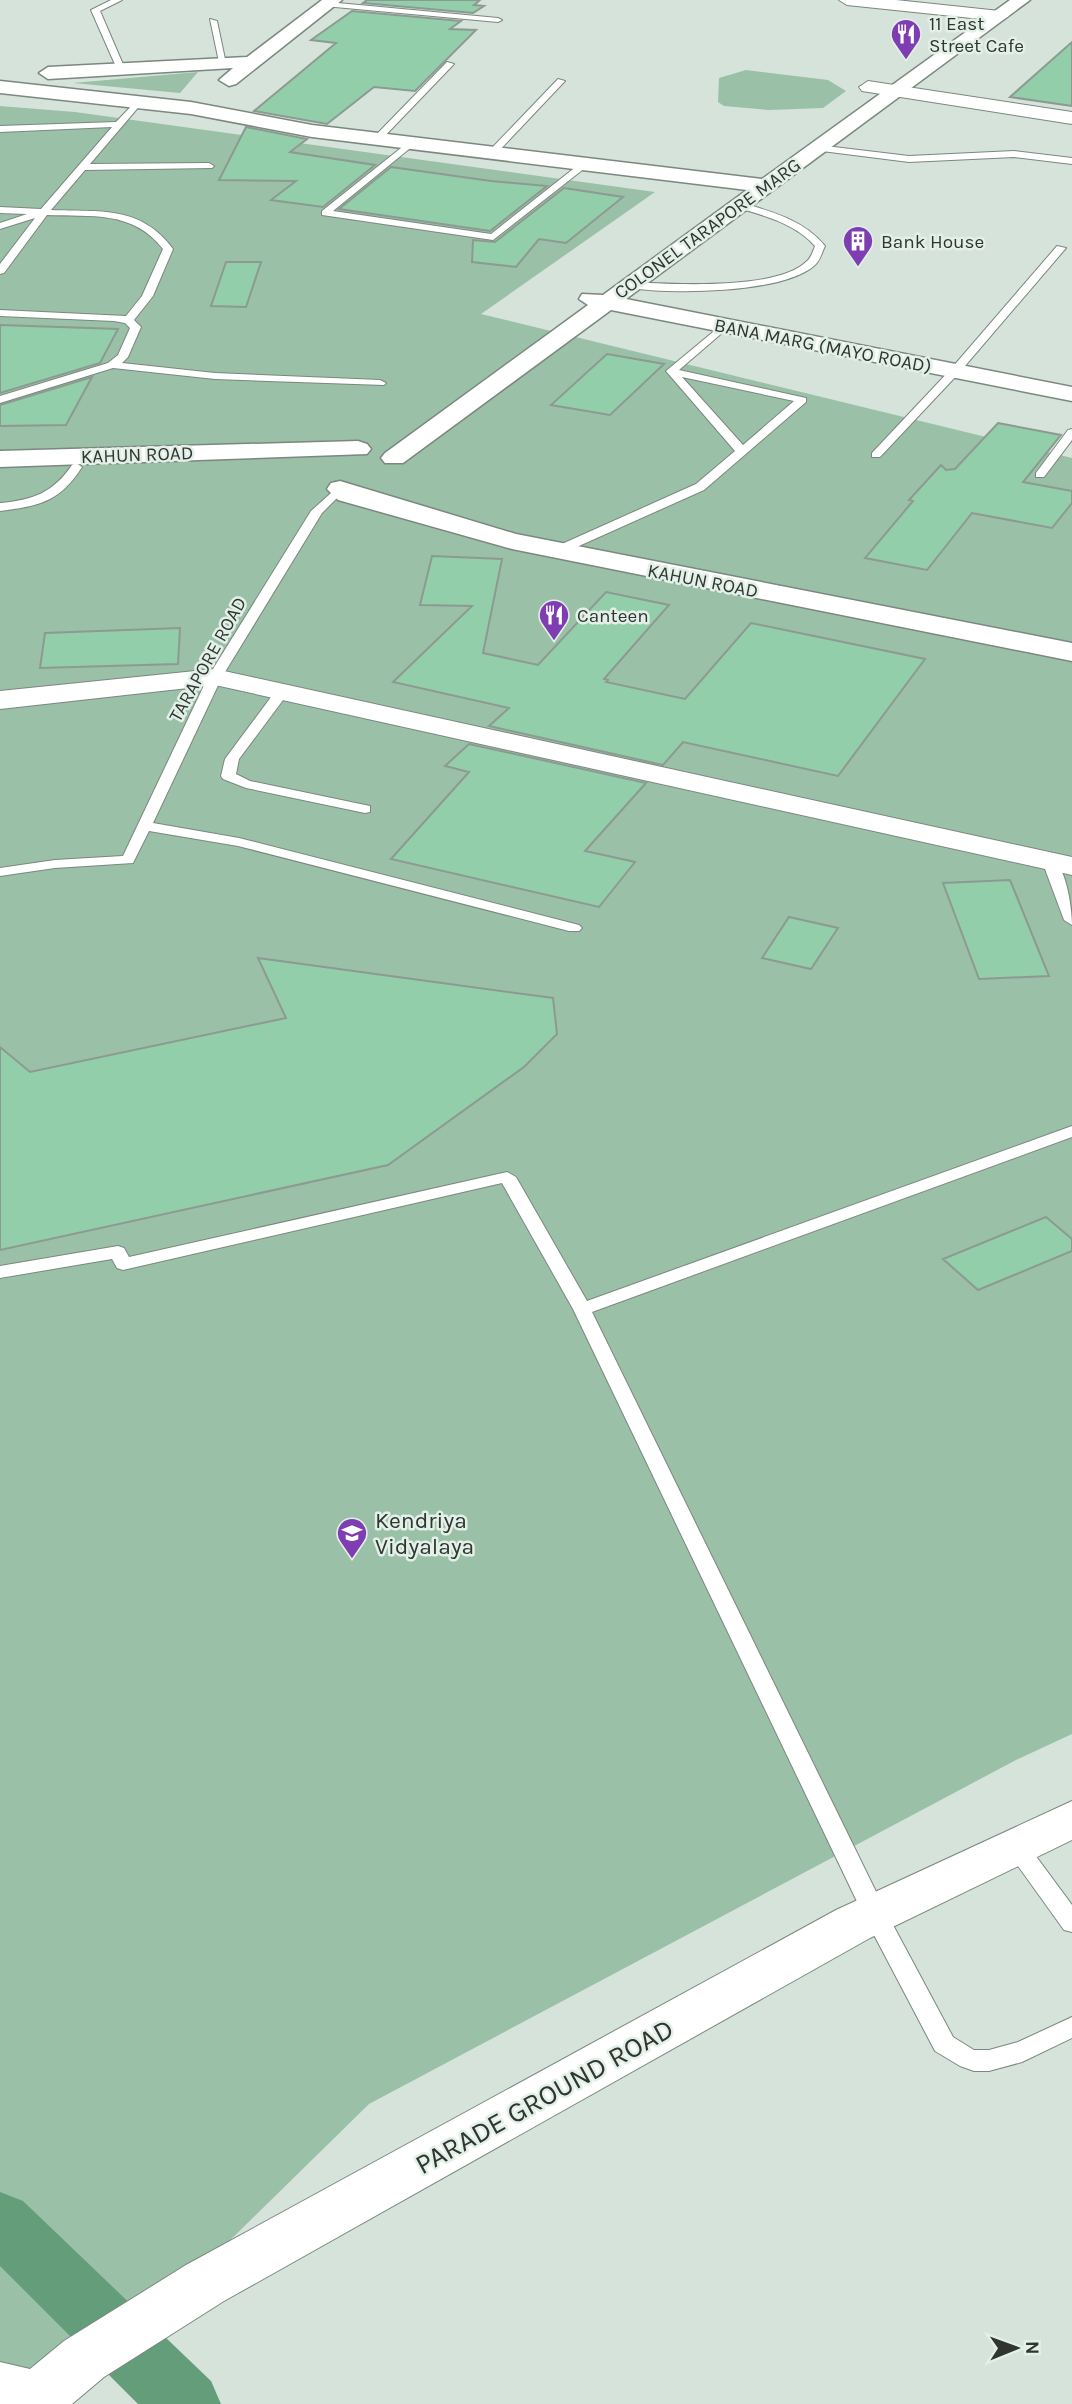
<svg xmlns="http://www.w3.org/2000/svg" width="1072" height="2404" font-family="Karla,sans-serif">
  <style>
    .green { fill: #9ac0a8 }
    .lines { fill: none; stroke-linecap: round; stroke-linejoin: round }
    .canal { fill: #639d7a; fill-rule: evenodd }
    .building { fill: #92cea9; stroke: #8d9a91; stroke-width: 2 }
    .lane-casing { stroke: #7b877f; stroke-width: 2 }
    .street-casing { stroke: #7b877f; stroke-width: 2 }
    .secondary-casing { stroke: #7b877f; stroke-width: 3 }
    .lane { fill: #fff; fill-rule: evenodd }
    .street { fill: #fff; fill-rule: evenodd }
    .secondary { fill: #fff; fill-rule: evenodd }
    .labels { text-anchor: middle; stroke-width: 5; stroke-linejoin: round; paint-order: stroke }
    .far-poi-label { font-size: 19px; fill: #303532; stroke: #e2f0e7; text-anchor: start }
    .far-street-label { font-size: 19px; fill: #303532; stroke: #e2f0e7 }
    .poi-label { font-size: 23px; fill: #303532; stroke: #e2f0e7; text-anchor: start }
    .near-street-label { font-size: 28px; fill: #303532; stroke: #e2f0e7 }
  </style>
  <rect width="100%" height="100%" fill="#d5e3da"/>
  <!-- green -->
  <path class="green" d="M746,70L828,80L846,91L823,108L769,110L724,106L718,102L719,78Z
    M198,72L180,93L73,83Z
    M0,106L75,112L655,192L481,314L1072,458V1734L1016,1760L369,2104L63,2404H0Z"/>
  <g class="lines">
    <!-- canal -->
    <path class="canal" d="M0,2192L23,2201L211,2381L221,2404H138L0,2266Z"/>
  </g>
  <!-- building -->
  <path class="building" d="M367,0H480L474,5L484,6L473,13L363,3Z
    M352,11L461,21L450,29L476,30L415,91L374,87L327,124L254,111L336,43L311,40Z
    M1072,42V106L1010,97Z
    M246,127L307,139L290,152L375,165L323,207L271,200L296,181L219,180Z
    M391,167L491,181L547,186L490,231L339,209Z
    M564,188L623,197L566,243L539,239L516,267L472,262L473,240L495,242Z
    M226,262H261L246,307L211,306Z
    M0,325L118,329L100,363L0,393Z
    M607,354L664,364L610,415L551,405Z
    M92,377L66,425L0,426V405Z
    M998,423L1061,435L1023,482L1072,491V503L1052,528L972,513L927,570L865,558L913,501L909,500L941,465L946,470L955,469Z
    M432,556L502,559L483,653L538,665L606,592L669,605L604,679L608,680L606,682L685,699L751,623L925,659L838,776L683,742L663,765L489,726L509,708L393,682L472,606L420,605Z
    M180,628L178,664L40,668L45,633Z
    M469,744L646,783L585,851L635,862L599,907L391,859L469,772L445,766Z
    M1010,880L1049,976L979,979L943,883Z
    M789,917L838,928L811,969L762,958Z
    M258,958L553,998L557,1034L524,1067L388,1165L0,1250V1047L30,1072L286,1018Z
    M1046,1217L1072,1239V1251L978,1290L943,1259Z"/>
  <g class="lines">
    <!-- lane casing -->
    <g class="lane-casing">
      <path id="lane" d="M111,0H122L100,11L125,69L121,72L117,69L91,10Z
        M327,2L498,18L502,20L498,22L324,6Z
        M210,19L217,21L226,64L219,62Z
        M447,62L454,64L380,141H374V137Z
        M558,79L565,81L495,155H489V151Z
        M139,98L142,103L90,164L209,163L214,166L212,168L85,170L51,210C99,212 141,205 173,249L153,296L134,320L141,327L128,357L122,363L215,373L380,380L386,383L384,385L215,379L113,368L0,403V396L108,363L118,355L130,328L125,323L114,321L0,316V310L126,316L142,296L163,249C133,210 91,217 47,215L4,273L0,274V264L35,218L0,229V223L27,214L0,213V207L41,209L112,127L0,132V126L116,122Z
        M411,140L414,141V145L333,211L491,234L582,162L590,164L493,240L322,215V211Z
        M817,145L909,156L1014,151L1072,158V164L1014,157L909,162L814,150L812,148Z
        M739,202C770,211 804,220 825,246C822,252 820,261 815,265C784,294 666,295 625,287L624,285L629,282C669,284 778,291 807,261C811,258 813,251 815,246C795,223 764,216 736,207V203Z
        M1057,246L1066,248L959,373L880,457H872V453L951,369Z
        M725,322L730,325L729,327L679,370L806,398V402L704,490L561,554H553V548L696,484L735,451L666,371ZM682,377L794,401L743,445Z
        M1072,429V440L1044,477H1036V473L1068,430Z
        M76,463L82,467C60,502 39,506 0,511V503C33,500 53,493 72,465Z
        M340,485L346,489L322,513L222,677L153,823L239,838L579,925L582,928L579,931H569L238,846L149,831L133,863L55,868L0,876V868L55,860L123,856L208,677L311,511Z
        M282,688L289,692L239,759L236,774L250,781L370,806V812L365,813L246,788L223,779L221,776L225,759L277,689Z
        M1049,857C1066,862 1072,908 1072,925L1064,920L1042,861Z
        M1072,1126V1137L592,1312L885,1910L953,2037L974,2050H989L1018,2042L1072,2017V2038L1022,2062L989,2071H974L960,2066L935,2051L863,1914L573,1309L502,1183L123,1270L117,1268L112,1259L0,1278V1266L118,1246L124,1248L129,1257L507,1172L516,1177L587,1301Z
        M1016,1837L1024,1840L1072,1905V1932L1064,1930L1008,1852L1005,1846L1008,1840Z"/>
    </g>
    <!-- street casing -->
    <g class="street-casing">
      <path id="street" d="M839,0H896L1000,11L1009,16L1000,21L847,5Z
        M868,81L1072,112V124L862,91L859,87Z
        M215,669L1072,857V875L215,685L0,709V691Z
        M1072,1801V1840L870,1938L224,2301L104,2377L72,2404H0V2362L30,2369L64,2341L186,2265L836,1910Z"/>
    </g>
    <!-- secondary casing -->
    <g class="secondary-casing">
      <path id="secondary" d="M322,0H342L236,84L229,86L219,80L233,68L48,79L39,73L48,67L247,57Z
        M1010,0H1030L626,299L1072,387V401L611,310L403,463H385L381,458L385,453L588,305L579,299L582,294L603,295L747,190L312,137L191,114L0,93V81L191,102L312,125L762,179Z
        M358,441L367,444L371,449L367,454L0,467V451Z
        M340,481L516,534L1072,643V661L512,549L338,500L327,489L331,483Z"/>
    </g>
    <!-- lane -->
    <use href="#lane" class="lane"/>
    <!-- street -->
    <use href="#street" class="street"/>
    <!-- secondary -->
    <use href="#secondary" class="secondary"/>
  </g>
  <!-- icons -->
  <defs>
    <g id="restaurant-pin" transform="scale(1.575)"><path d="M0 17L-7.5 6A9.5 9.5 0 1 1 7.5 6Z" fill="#7f3db2" stroke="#e2f0e7"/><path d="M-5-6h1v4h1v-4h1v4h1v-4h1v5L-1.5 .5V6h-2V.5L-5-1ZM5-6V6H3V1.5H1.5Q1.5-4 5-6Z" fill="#fff"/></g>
    <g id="building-pin" transform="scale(1.575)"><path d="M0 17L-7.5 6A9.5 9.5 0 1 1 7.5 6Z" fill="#7f3db2" stroke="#e2f0e7"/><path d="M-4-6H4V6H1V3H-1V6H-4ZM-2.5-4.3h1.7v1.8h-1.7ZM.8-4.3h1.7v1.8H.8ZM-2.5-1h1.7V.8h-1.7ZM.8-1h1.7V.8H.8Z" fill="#fff"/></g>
    <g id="school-pin" transform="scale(1.575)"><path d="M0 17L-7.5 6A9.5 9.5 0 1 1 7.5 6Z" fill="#7f3db2" stroke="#e2f0e7"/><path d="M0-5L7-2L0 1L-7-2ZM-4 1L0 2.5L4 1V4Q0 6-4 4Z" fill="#fff"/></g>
  </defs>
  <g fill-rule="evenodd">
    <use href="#restaurant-pin" x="906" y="34"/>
    <use href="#building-pin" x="858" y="241"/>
    <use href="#restaurant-pin" x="554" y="615"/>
    <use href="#school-pin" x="352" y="1533"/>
  </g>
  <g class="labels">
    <!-- far-poi labels -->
    <g class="far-poi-label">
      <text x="929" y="30">11 East<tspan x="929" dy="22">Street Cafe</tspan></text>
      <text x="881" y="248">Bank House</text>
      <text x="577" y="622">Canteen</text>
    </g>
    <!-- far-street labels -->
    <g class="far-street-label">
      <text transform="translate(707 228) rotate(-36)" y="7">COLONEL TARAPORE MARG</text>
      <text transform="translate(823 345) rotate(11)" y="7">BANA MARG (MAYO ROAD)</text>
      <text transform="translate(137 454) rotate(-2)" y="7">KAHUN ROAD</text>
      <text transform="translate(703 580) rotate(11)" y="7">KAHUN ROAD</text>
      <text transform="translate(207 659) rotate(-61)" y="7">TARAPORE ROAD</text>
    </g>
    <!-- poi labels -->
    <g class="poi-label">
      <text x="375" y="1528">Kendriya<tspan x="375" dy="26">Vidyalaya</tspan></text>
    </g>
    <!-- near-street labels -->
    <g class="near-street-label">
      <text transform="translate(544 2096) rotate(-29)" y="10">PARADE GROUND ROAD</text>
    </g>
  </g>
  <!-- north arrow -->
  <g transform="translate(1016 2348) rotate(89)" stroke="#e2f0e7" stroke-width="5" paint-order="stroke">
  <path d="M0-5L12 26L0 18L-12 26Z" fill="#303532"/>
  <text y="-10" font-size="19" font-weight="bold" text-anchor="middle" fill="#303532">N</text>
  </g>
</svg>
